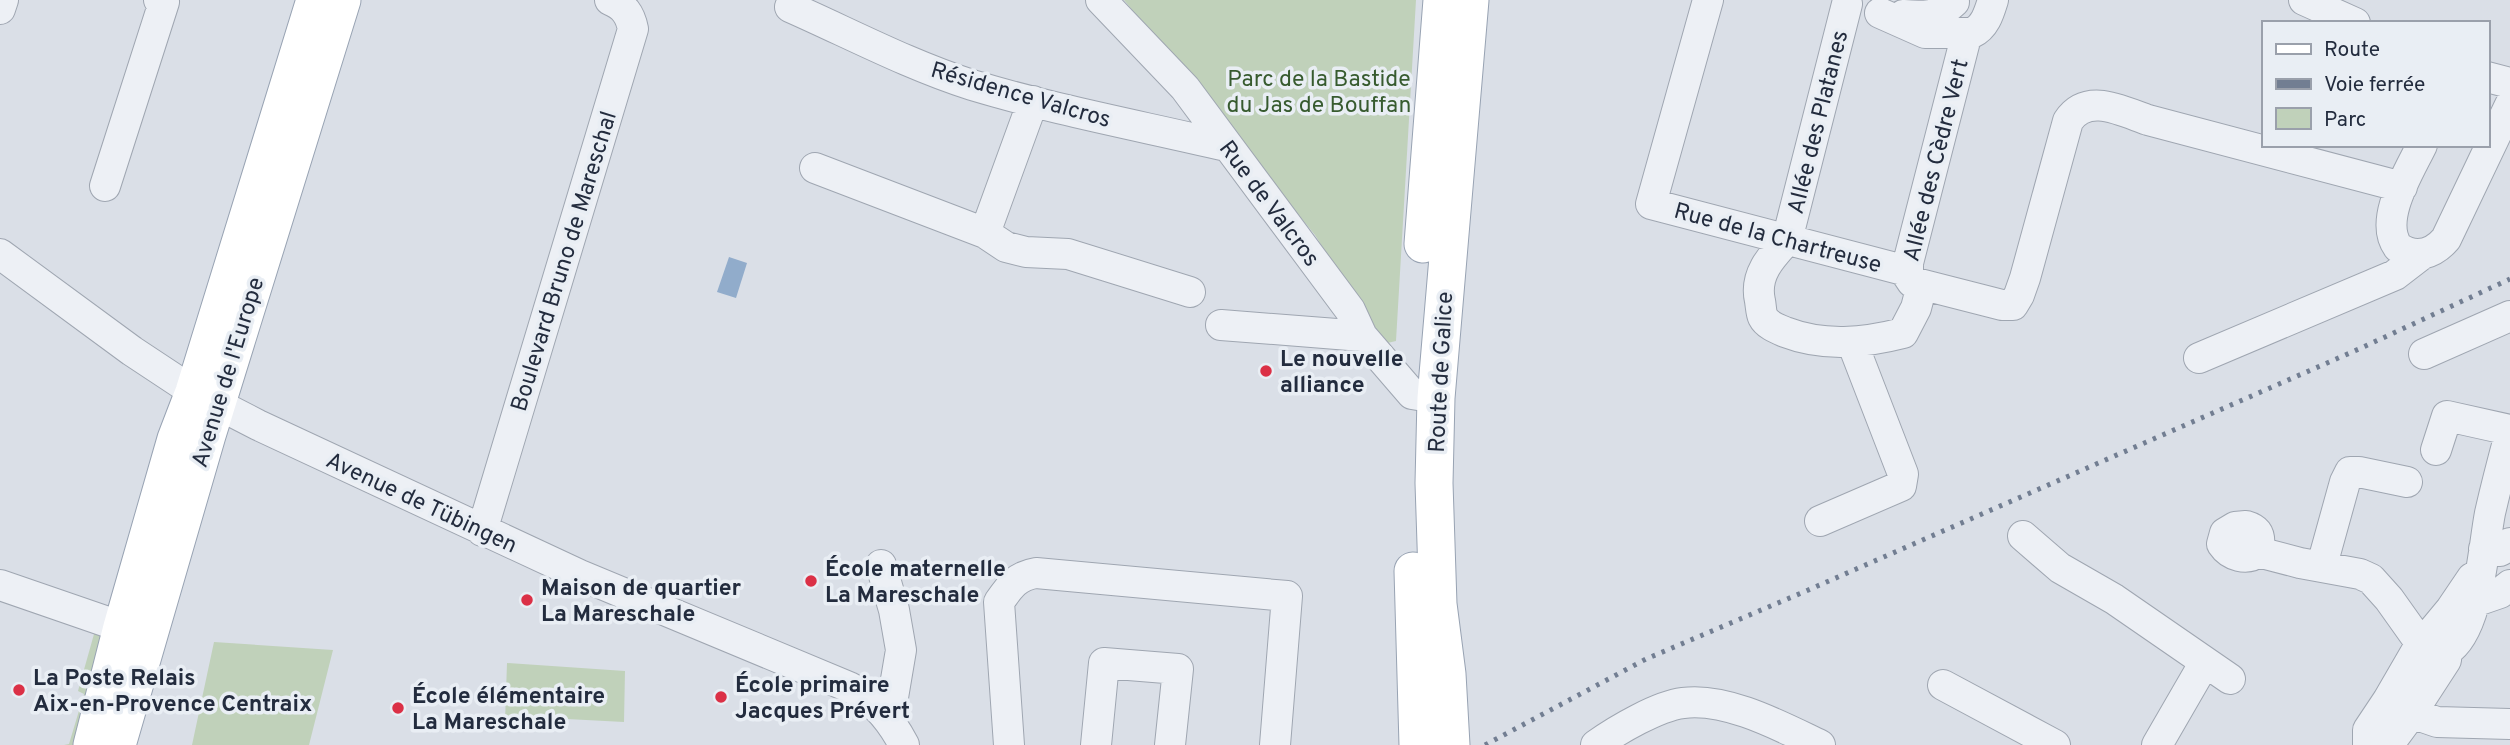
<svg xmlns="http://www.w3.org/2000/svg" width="2510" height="745" font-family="Overpass,sans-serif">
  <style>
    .green { fill: #c0d1ba }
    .water { fill: #91accb }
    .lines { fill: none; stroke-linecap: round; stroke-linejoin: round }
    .minor-casing { stroke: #9fa6b1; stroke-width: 32 }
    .major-casing { stroke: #98a3b3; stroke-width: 39 }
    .minor { stroke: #edf0f5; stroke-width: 30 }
    .major { stroke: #fff; stroke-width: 37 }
    .rail { stroke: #727e92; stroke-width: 5; stroke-dasharray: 3.5 7; stroke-linecap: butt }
    .poi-dot { fill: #db3046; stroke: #e9eef4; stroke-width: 2.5 }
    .labels { text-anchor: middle; stroke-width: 7; stroke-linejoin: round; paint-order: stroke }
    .park-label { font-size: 23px; fill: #375b2f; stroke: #e9eef4 }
    .street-label { font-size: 23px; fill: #232c3e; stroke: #e9eef4 }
    .poi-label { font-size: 23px; font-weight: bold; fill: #232c3e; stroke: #e9eef4; text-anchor: start }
  </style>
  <rect width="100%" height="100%" fill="#dadfe7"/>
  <!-- green -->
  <path class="green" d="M1124,0H1416L1396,341L1383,344L1315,235Z
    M96,627L109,631L76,745H64L69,744L84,694L78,691Z
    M214,642L333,650L309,745H192Z
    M507,663L625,671L624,722L567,719L566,725L505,722Z"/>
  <!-- water -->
  <path class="water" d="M729,257L747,263L736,298L717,292Z"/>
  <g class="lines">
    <!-- minor casing -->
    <g class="minor-casing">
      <path id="minor" d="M793,0L790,7C849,33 909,65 972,85C1055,110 1141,126 1226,146
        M1101,0L1185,88L1350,310L1362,336L1412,394L1436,398
        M1708,0L1651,204L1907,271
        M2304,0L2355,23
        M1847,4L1787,240C1771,257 1754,275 1760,301C1761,306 1761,313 1763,317C1767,325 1778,329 1785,332C1824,347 1864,343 1903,333L1916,308L1922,285
        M0,9L3,0
        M1880,13L1925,33H1972C1985,27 1989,13 1993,0
        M1903,15C1923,17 1939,17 1954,2
        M1967,33L1908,263V276L1912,282L2002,305H2013L2019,295L2025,278L2068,121C2087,92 2122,111 2148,120L2402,187
        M2487,77L2510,83
        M2422,145C2409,172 2378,220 2398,247C2415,260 2433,254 2446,239L2510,105
        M815,168L985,233L1033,101
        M105,186L164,2L159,0
        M985,233L1006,247L1026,252L1068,254L1190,292
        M0,254L132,351L194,392L258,425L580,575L849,687C874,699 891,720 904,745
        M1221,325L1362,336
        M2424,354L2510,316
        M2199,358L2395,275L2421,255
        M2436,450L2447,416L2510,430
        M1820,521L1901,486L1903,474L1852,342
        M2246,526C2260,530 2261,539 2258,552C2247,561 2230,556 2222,544L2225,533L2235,527Z
        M482,531L633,29C630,14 624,6 610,0
        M2023,536L2060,568L2114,599L2230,679
        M2484,549L2500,551L2509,546L2510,543
        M2258,552L2300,563L2360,574L2371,579L2389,599L2421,644
        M881,565L894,610L901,650L889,721
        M2322,565L2345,482L2350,472H2359L2407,482
        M0,585L122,627
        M2474,602L2500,593L2510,585
        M2447,651C2479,631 2483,549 2490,513C2496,487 2503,460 2510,434
        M1943,685L2055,745
        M2411,713L2437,722L2510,724
        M1009,745L999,602C1010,586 1017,576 1036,573L1287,596L1275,745
        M1096,745L1104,663L1178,669L1170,745
        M1596,745C1617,730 1658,706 1683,703C1727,697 1782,727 1820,745
        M2157,745L2205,662
        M2368,745V730L2388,700L2417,650L2451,609L2472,578
        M2385,745L2392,740L2409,717L2446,660C2447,649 2444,642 2433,641"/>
    </g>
    <!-- major casing -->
    <g class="major-casing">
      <path id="major" d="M1423,244L1442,0
        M1413,571L1418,745
        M92,745L122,627L176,439L194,392L315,0
        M117,745L207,435L342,0
        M1451,745L1447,674L1438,604L1434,483L1436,398L1470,0"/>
    </g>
    <!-- minor -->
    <use href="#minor" class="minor"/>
    <!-- major -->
    <use href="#major" class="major"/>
    <!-- rail -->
    <path class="rail" d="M1485,745L1646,659L1806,591L2359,349L2510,279"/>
  </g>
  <!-- markers -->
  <g class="poi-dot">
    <circle cx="1266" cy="371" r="7"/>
    <circle cx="811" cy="581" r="7"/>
    <circle cx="527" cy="600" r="7"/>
    <circle cx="19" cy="690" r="7"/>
    <circle cx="721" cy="697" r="7"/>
    <circle cx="398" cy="708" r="7"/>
  </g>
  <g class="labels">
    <!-- park labels -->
    <g class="park-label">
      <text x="1319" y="86">Parc de la Bastide<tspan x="1319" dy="26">du Jas de Bouffan</tspan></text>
    </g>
    <!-- street labels -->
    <g class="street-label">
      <text transform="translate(1021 94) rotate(16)" y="8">Résidence Valcros</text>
      <text transform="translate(1817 122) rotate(-76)" y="8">Allée des Platanes</text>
      <text transform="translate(1935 160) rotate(-76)" y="8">Allée des Cèdre Vert</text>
      <text transform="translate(1270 203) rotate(53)" y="8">Rue de Valcros</text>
      <text transform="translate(1778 237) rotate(15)" y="8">Rue de la Chartreuse</text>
      <text transform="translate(563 261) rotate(-73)" y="8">Boulevard Bruno de Mareschal</text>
      <text transform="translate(227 372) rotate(-73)" y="8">Avenue de l'Europe</text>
      <text transform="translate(1440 372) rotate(-87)" y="8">Route de Galice</text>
      <text transform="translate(422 502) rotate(25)" y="8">Avenue de Tübingen</text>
    </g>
    <!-- poi labels -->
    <g class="poi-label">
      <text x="1280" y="366">Le nouvelle<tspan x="1280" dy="26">alliance</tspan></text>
      <text x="825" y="576">École maternelle<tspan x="825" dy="26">La Mareschale</tspan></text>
      <text x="541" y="595">Maison de quartier<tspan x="541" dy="26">La Mareschale</tspan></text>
      <text x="33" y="685">La Poste Relais<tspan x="33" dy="26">Aix-en-Provence Centraix</tspan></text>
      <text x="735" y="692">École primaire<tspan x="735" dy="26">Jacques Prévert</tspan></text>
      <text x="412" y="703">École élémentaire<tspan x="412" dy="26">La Mareschale</tspan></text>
    </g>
  </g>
  <!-- legend -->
  <rect x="2262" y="21" width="228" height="126" fill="#e9eef4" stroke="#9aa0ab" stroke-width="2"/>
  <rect x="2276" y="44" width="35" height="10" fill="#ffffff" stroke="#9aa0ab" stroke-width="2"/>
  <text x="2324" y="56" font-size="21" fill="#232c3e">Route</text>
  <rect x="2276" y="79" width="35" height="10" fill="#727e92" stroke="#9aa0ab" stroke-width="2"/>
  <text x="2324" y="91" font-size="21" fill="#232c3e">Voie ferrée</text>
  <rect x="2276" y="108" width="35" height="21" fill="#c0d1ba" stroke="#9aa0ab" stroke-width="2"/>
  <text x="2324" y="126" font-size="21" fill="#232c3e">Parc</text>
</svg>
